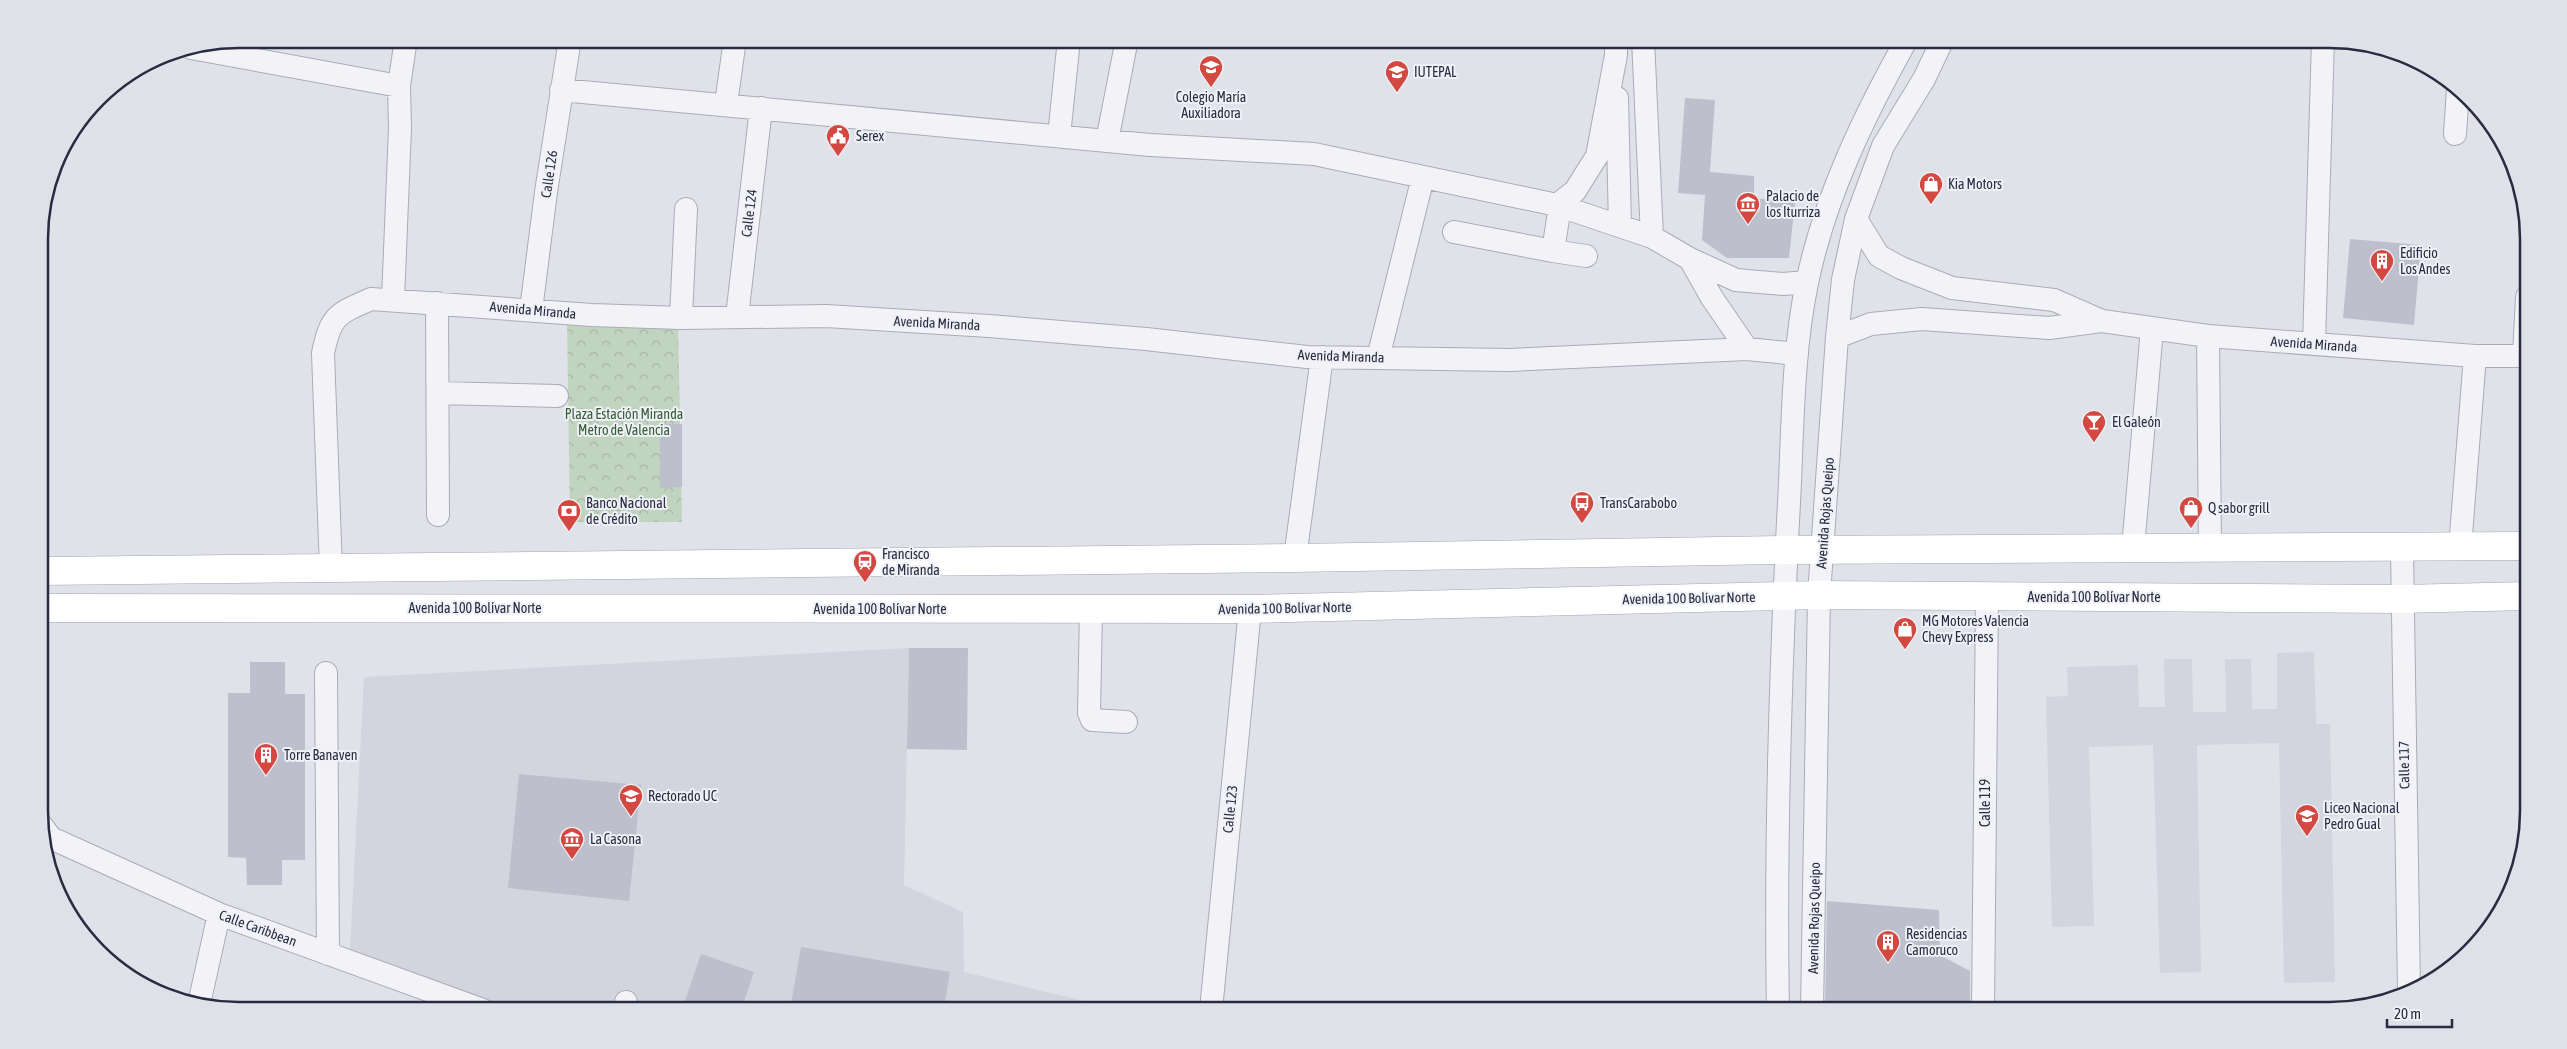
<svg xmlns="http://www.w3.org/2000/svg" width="2567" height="1049" font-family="'Asap Condensed',sans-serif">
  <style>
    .built { fill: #d2d4de }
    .forest { fill: url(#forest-crowns) }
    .building { fill: #bdbfcc }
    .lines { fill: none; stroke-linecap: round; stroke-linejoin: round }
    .minor-casing { stroke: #a9abb7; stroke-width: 24 }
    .major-casing { stroke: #9fa3b5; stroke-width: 29 }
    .minor { stroke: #f3f3f7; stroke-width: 22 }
    .major { stroke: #fff; stroke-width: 28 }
    .labels { text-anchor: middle; stroke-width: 4; stroke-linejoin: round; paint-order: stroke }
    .poi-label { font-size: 14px; fill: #282c41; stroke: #eff1f7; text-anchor: start }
    .street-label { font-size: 14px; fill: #282c41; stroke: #eff1f7 }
    .park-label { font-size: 14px; fill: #355d35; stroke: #eff1f7 }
    .rim { fill: none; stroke: #282c41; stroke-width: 2.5 }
  </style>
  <defs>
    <pattern id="forest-crowns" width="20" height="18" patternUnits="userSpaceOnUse" patternTransform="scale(1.25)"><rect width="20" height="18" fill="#c1d4c0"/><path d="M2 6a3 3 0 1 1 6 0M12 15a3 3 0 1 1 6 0" fill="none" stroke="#a6b6a6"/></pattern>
  </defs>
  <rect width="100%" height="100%" fill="#e0e2e9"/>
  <!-- built -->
  <path class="built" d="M909,648L904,885L963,912L964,972L1121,1010H514L350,949L364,677Z
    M2314,652L2316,724H2330L2335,982L2284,983L2279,743L2197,745L2201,972L2160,973L2153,745L2089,747L2094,926L2052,927L2046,697L2068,696L2067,667L2138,665L2139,707H2165L2164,659H2192L2193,712H2226L2225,659H2251L2252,709H2277V653Z"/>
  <!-- forest -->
  <path class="forest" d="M567,321L678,323L682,522H570Z"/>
  <!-- building -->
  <path class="building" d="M1685,98L1715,100L1710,172L1754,176V198L1795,202L1789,258H1727L1702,240L1705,195L1678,193Z
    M2350,239L2421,245L2414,325L2343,318Z
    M660,424H682V487L660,488Z
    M909,648H968L967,750L907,749Z
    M250,662H285V694H305V860H282V885H247L246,858L228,857V693H250Z
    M519,774L641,785L629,901L508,888Z
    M1827,901L1939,910L1940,955L1970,971V1010H1825Z
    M801,947L950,972L944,1010H877L844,1004L843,1010H790Z
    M701,954L754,972L741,1010H682Z"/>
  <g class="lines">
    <!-- minor casing -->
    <g class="minor-casing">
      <path id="minor" d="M1643,39L1652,237
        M191,48L399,86
        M561,90L1150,145L1314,154L1557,205L1652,237L1690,259L1736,280L1783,284L1807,282
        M1617,98L1620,225
        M726,104L735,39
        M2455,134L2458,89
        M1059,136L1069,39
        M1107,141L1127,39
        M1557,205L1575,191L1597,156L1616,55V39
        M1856,219L1879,256L1901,268L1952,288L2054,300L2102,321L2208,336L2475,356H2527
        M1454,232L1553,251L1560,206
        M1553,251L1586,256
        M1690,259L1712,298L1747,349
        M393,300L400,128L399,86L406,39
        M437,303L438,515
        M531,310L546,192L570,39
        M737,317L761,108
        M681,318L686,209
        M2208,336L2210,549
        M1837,337L1871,324L1922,319L2049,328L2101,321
        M2314,344L2323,39
        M2524,355L2527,297
        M1378,358L1423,177
        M438,393L557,396
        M2133,548L2152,329
        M2460,548L2475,356
        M2402,549L2409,991
        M1295,558L1322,357
        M331,570L323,353C331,315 337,314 371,299L592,315L681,318L826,316L989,326L1146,339L1307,357L1510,360L1747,349L1797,354
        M1091,609L1089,713L1092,720L1126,722
        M326,673L328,954
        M42,826L51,838L219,914L483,1010
        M199,1004L219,914
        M625,1010L626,1002
        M1211,1010L1250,609
        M1778,1010C1775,847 1780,684 1788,521C1793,442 1791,360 1807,283C1825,196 1864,116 1907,39
        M1812,1010L1819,595L1837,337L1843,280L1856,219L1883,146L1924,79L1943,39
        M1983,1010L1987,597"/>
    </g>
    <!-- major casing -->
    <g class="major-casing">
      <path id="major" d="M41,571L1295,558L1787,550L2527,546
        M41,608L1250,609L1819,595L2401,599L2528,596"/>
    </g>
    <!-- minor -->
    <use href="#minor" class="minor"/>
    <!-- major -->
    <use href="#major" class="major"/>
  </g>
  <!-- icons -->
  <defs>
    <g id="university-pin" transform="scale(1.25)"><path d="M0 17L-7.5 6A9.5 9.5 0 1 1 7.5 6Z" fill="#d34840" stroke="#eff1f7"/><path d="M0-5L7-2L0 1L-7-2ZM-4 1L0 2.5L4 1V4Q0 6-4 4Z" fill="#fff"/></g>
    <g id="school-pin" transform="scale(1.25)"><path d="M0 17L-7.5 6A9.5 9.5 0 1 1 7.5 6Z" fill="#d34840" stroke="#eff1f7"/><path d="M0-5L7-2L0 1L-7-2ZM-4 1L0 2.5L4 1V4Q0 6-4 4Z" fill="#fff"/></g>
    <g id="civic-pin" transform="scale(1.25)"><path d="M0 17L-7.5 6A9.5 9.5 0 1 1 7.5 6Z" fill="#d34840" stroke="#eff1f7"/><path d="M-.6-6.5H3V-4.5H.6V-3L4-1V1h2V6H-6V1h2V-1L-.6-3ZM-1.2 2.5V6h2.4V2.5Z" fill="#fff"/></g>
    <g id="shop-pin" transform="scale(1.25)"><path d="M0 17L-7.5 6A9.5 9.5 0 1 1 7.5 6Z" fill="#d34840" stroke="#eff1f7"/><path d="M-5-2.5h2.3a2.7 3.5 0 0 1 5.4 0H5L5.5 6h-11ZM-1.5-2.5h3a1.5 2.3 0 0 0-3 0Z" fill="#fff"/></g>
    <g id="museum-pin" transform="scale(1.25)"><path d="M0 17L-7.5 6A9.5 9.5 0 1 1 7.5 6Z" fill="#d34840" stroke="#eff1f7"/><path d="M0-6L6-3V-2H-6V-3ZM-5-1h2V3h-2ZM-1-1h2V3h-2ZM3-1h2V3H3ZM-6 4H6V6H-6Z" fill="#fff"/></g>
    <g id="building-pin" transform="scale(1.25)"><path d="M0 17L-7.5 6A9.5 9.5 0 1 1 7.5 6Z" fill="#d34840" stroke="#eff1f7"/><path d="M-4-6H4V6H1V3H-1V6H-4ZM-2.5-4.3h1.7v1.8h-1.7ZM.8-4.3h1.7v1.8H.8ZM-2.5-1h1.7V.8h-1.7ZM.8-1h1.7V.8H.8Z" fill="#fff"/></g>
    <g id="bar-pin" transform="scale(1.25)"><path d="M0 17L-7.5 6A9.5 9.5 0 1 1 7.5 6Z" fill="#d34840" stroke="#eff1f7"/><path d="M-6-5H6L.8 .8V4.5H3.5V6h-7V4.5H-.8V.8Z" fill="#fff"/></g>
    <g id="bus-pin" transform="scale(1.25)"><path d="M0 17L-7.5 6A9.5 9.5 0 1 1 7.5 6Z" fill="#d34840" stroke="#eff1f7"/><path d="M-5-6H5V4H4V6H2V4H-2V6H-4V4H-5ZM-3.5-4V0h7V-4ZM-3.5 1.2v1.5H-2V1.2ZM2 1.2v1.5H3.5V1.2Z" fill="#fff"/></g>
    <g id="bank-pin" transform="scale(1.25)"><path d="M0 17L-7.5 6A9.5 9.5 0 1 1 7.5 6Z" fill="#d34840" stroke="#eff1f7"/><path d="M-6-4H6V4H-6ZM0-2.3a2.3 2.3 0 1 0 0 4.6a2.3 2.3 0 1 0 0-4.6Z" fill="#fff"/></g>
    <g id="station-pin" transform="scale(1.25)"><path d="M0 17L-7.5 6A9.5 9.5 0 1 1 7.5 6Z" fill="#d34840" stroke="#eff1f7"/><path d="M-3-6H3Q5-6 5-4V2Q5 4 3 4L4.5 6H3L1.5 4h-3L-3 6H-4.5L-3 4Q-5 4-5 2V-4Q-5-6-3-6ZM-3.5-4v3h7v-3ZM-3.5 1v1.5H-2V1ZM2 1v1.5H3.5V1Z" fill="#fff"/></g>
  </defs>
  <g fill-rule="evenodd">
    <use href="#university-pin" x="1211" y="67"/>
    <use href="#school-pin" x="1397" y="72"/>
    <use href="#civic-pin" x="838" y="136"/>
    <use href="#shop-pin" x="1931" y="184"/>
    <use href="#museum-pin" x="1748" y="204"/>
    <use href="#building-pin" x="2382" y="261"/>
    <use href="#bar-pin" x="2094" y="422"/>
    <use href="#bus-pin" x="1582" y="503"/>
    <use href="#shop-pin" x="2191" y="508"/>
    <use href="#bank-pin" x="569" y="511"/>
    <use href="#station-pin" x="865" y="562"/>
    <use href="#shop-pin" x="1905" y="629"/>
    <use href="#building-pin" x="266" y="755"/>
    <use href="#university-pin" x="631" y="796"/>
    <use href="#school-pin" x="2307" y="816"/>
    <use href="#museum-pin" x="572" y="839"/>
    <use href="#building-pin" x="1888" y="942"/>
  </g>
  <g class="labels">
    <!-- poi labels -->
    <g class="poi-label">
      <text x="1414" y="77">IUTEPAL</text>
      <text x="1211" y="102" text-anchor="middle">Colegio María<tspan x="1211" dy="16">Auxiliadora</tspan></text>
      <text x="856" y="141">Serex</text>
      <text x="1948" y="189">Kia Motors</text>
      <text x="1766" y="201">Palacio de<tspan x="1766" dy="16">los Iturriza</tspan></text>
      <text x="2400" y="258">Edificio<tspan x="2400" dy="16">Los Andes</tspan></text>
      <text x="2112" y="427">El Galeón</text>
      <text x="586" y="508">Banco Nacional<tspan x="586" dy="16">de Crédito</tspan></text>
      <text x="1600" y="508">TransCarabobo</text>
      <text x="2208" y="513">Q sabor grill</text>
      <text x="882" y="559">Francisco<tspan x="882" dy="16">de Miranda</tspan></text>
      <text x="1922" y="626">MG Motores Valencia<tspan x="1922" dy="16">Chevy Express</tspan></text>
      <text x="284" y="760">Torre Banaven</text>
      <text x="648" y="801">Rectorado UC</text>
      <text x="2324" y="813">Liceo Nacional<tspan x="2324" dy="16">Pedro Gual</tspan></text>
      <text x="590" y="844">La Casona</text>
      <text x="1906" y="939">Residencias<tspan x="1906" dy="16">Camoruco</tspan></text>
    </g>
    <!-- street labels -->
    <g class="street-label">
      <text transform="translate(549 174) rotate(-82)" y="5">Calle 126</text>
      <text transform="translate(749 213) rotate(-83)" y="5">Calle 124</text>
      <text transform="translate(533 310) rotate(5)" y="5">Avenida Miranda</text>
      <text transform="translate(937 323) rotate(3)" y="5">Avenida Miranda</text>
      <text transform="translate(2314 344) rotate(4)" y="5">Avenida Miranda</text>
      <text transform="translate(1341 356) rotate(2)" y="5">Avenida Miranda</text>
      <text transform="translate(1825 513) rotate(-86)" y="5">Avenida Rojas Queipo</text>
      <text x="2094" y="602">Avenida 100 Bolívar Norte</text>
      <text transform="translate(1689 598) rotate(-1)" y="5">Avenida 100 Bolívar Norte</text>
      <text x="475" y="613">Avenida 100 Bolívar Norte</text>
      <text transform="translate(1285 608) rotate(-1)" y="5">Avenida 100 Bolívar Norte</text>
      <text x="880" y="614">Avenida 100 Bolívar Norte</text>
      <text transform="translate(2404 765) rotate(-91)" y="5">Calle 117</text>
      <text transform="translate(1985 803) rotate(-90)" y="5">Calle 119</text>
      <text transform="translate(1230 809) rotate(-84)" y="5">Calle 123</text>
      <text transform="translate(1814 918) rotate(-89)" y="5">Avenida Rojas Queipo</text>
      <text transform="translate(258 928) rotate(20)" y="5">Calle Caribbean</text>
    </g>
    <!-- park labels -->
    <g class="park-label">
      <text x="624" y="419">Plaza Estación Miranda<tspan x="624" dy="16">Metro de Valencia</tspan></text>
    </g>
  </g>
  <!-- crop -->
  <path d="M0 0H2567V1049H0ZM239 48H2329A191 191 0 0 1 2520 239V811A191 191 0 0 1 2329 1002H239A191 191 0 0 1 48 811V239A191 191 0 0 1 239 48Z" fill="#dfe1e8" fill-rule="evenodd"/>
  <path class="rim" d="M239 48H2329A191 191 0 0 1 2520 239V811A191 191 0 0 1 2329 1002H239A191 191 0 0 1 48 811V239A191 191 0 0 1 239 48Z"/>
  <!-- scale -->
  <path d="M2387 1019v8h65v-8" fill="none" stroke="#282c41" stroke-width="2.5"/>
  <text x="2394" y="1019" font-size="15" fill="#282c41" stroke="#eff1f7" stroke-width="4" paint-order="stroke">20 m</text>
</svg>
